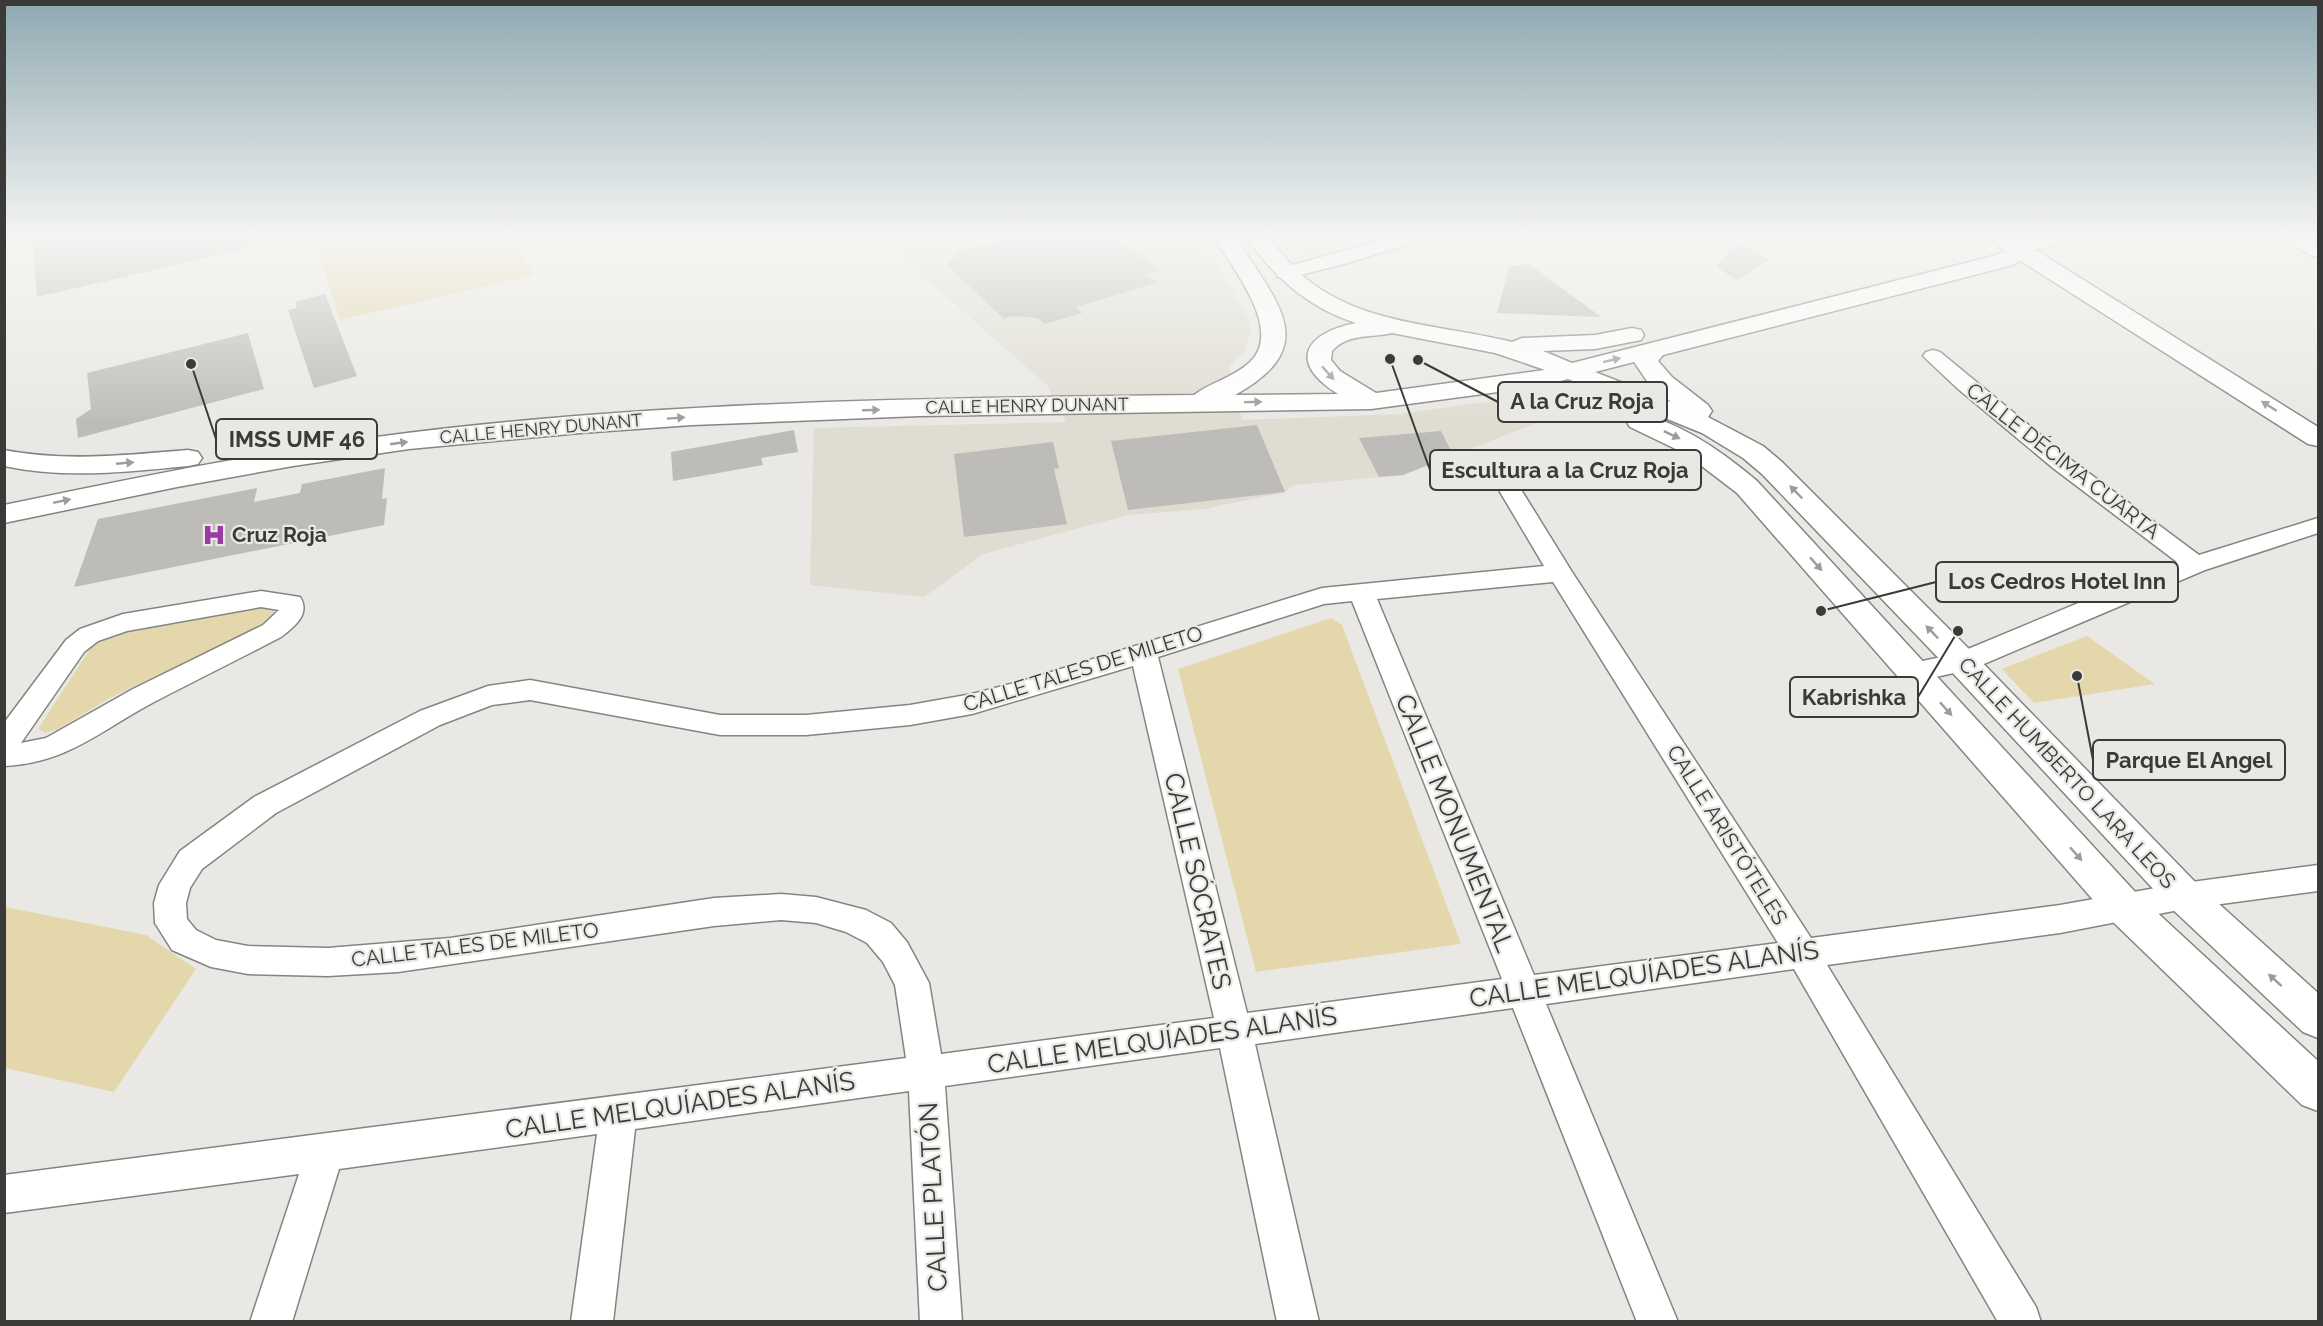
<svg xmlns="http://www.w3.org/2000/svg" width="2323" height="1326" font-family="Raleway,sans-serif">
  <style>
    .built { fill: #dfdcd1 }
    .green { fill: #e4d7ac }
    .building { fill: #bdbcb8 }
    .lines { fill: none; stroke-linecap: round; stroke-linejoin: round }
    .street-casing { stroke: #858480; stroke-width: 3 }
    .secondary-casing { stroke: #858480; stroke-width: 3 }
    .primary-casing { stroke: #858480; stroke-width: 3 }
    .street { fill: #fff; fill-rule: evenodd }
    .secondary { fill: #fff; fill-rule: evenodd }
    .primary { fill: #fff; fill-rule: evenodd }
    .oneway { fill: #9c9c9c }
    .labels { text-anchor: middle; stroke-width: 4.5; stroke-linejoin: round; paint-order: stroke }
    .far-street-label { font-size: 18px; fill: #3a3a38; stroke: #e9e8e4 }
    .street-label { font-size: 21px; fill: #3a3a38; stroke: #e9e8e4 }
    .poi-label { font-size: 21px; font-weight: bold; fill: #3a3a38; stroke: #e9e8e4; text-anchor: start }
    .near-street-label { font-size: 26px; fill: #3a3a38; stroke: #e9e8e4 }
    .leader { fill: none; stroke: #3a3a38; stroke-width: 2 }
    .callout-dot { fill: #3a3a38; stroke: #e9e8e4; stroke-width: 2 }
    .callout { fill: #e9e8e4; stroke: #3a3a38; stroke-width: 2 }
    .callout-label { font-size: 22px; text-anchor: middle; font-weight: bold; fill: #3a3a38 }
  </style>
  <rect width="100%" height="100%" fill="#e9e8e4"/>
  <!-- built -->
  <path class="built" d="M909,237H1200L1247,315L1251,331L1245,351L1229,367L1242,420L1400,414L1535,395L1567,411L1403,475L1294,485L1285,492L1205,509L1128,515L983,554L924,597L810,585L814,428L1066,422L1047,385L886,243Z"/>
  <!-- green -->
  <path class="green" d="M343,237H508L534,275L340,320L315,244Z
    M1291,237H1308L1332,252L1302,259Z
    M268,606L274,610L271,618L256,629L110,698L58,729L45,733L38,729L92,646L113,635Z
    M1331,618L1342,625L1461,944L1256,972L1178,669Z
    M2087,636L2155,684L2034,703L2002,669Z
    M5,907L146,935L196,969L114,1092L5,1068Z"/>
  <!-- building -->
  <path class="building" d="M32,237H256L257,246L37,297Z
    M1007,237H1116L1160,270L1144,275L1159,282L1076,307L1082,313L1045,324L1038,318L1012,316L1004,319L947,265L957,251Z
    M1738,240L1769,260L1737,280L1716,267Z
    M1528,263L1601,317L1497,313L1509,267Z
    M325,294L357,376L314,388L288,310L297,308L295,302Z
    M248,333L264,389L78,438L76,419L91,409L87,373Z
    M1257,425L1285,492L1128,510L1111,441Z
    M794,430L798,452L761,458L763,465L673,481L671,452Z
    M1441,431L1453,455L1403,475L1379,477L1359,438Z
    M1053,442L1059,468L1054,469L1067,524L964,537L954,454Z
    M385,468L382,499L387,498L384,525L74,587L98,519L257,488L254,502L300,493L302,484Z"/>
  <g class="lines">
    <!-- street casing -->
    <g class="street-casing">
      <path id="street" d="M1393,237H1422L1419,241L1351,262L1285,279L1278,277L1276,273L1278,269Z
        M2281,237H2304L2318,245V257L2312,256Z
        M1933,350L1940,352L2070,459L2199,555L2318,518V533L2205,570L1972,669L1913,682L1903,679L1899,672L1903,665L1956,654L2177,562L2053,468L1957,388L1923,356L1926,352Z
        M1501,468L1509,470L1512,475L1572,572L1811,938L2060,905L2184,883L2318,865V891L2184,909L2060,933L1827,965L2036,1307L2041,1322H1998L1794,969L1546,1004L1678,1322H1637L1513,1008L1255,1044L1319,1322H1277L1220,1048L945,1086L962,1322H920L909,1091L635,1129L613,1322H571L597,1134L339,1169L292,1322H250L299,1174L4,1213V1175L906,1058L895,985L883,962L867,943L846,932L816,923L781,920L714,926L398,972L328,976L248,974L211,967L172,950L155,923L154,903L159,885L180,851L254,797L420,711L488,686L530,680L720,715H806L910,705L972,694L1022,681L1322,588L1544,566L1490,475L1493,470ZM1553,582L1778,943L1534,975L1377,599ZM1352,601L1502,979L1247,1013L1158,657L1324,604ZM1133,666L1214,1018L941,1054L929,983L907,942L891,923L866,910L816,897L781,894L714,898L450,938L328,948L248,946L216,940L196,930L187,919L186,903L190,888L202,869L276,813L440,725L492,705L530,700L720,735H806L910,725L972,714Z
        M261,591L300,597C311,614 294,627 281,637C239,659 196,680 154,702C101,730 68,763 4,766V723L66,640L80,629L123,614ZM261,607L279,610L263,625L133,689L46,738L21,743L84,652L98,641L127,631Z"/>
    </g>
    <!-- secondary casing -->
    <g class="secondary-casing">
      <path id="secondary" d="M2006,237H2069L2066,242L2036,250L2002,248L1999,243Z"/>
    </g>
    <!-- primary casing -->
    <g class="primary-casing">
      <path id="primary" d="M1214,237H1236C1275,302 1325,345 1235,395L1338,394C1287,362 1305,333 1356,323C1309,308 1275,278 1246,237H1269C1279,251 1290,264 1302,275C1360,326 1441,324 1512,342L1522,338L1595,335L1632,328L1641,330L1644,335L1641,340L1595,349L1543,351L1572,363L1993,256L2006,251L1993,240L1995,237H2015L2318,427V446L2308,444L2021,261L2009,266L1663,355L1658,361L1672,377L1708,405L1712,411L1708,417L1763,446L1782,462L1974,654L2198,885L2318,993V1038L2303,1032L2170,907L1950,670L1762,474L1743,458L1702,433L1568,379L1542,386L1371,409L919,416L692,425L580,433L409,449L293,466L177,487L4,523V505C138,477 272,450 407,433C668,401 931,398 1194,395C1211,382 1233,378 1250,362C1284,330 1232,268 1214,237ZM1392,333L1495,353L1545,370L1376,393L1340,371L1331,360L1332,351C1348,333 1371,338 1392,333ZM1634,362L1647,381L1671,402L1595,372Z
        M1639,413C1683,424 1723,452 1757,481L2137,894L2318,1061V1111L2302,1105L2109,918L1737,493L1686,454L1630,427L1626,421L1630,415Z
        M4,450C66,462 126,455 188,450L198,452L202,458L198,464L188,466C126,472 66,479 4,466Z"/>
    </g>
    <!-- street -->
    <use href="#street" class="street"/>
    <!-- secondary -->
    <use href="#secondary" class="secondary"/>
    <!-- primary -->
    <use href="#primary" class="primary"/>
  </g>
  <!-- one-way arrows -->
  <defs><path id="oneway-solid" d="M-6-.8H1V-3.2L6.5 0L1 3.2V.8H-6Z" transform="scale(1.5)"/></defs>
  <g class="oneway">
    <use href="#oneway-solid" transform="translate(1612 360) rotate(-14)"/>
    <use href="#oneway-solid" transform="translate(1328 373) rotate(48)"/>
    <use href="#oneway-solid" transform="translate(1253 402) rotate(-1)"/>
    <use href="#oneway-solid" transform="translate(2269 406) rotate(-148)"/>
    <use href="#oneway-solid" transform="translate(871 410) rotate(-2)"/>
    <use href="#oneway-solid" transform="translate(676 418) rotate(-4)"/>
    <use href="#oneway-solid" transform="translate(1672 435) rotate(25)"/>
    <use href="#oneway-solid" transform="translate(399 443) rotate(-8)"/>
    <use href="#oneway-solid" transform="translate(125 463) rotate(-5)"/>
    <use href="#oneway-solid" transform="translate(1796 492) rotate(-134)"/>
    <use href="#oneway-solid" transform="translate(62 501) rotate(-12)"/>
    <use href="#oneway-solid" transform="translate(1816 564) rotate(48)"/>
    <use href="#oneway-solid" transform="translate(1932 632) rotate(-134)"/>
    <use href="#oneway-solid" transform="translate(1946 709) rotate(48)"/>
    <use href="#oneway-solid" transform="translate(2076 854) rotate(48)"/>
    <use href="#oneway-solid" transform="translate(2275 980) rotate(-138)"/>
  </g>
  <!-- sky -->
  <linearGradient id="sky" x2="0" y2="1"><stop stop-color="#8ea8b1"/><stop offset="0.56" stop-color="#f5f5f3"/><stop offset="1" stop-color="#f5f5f3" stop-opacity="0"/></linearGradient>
  <rect width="2323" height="423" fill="url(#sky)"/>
  <!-- icons -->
  <defs>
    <g id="hospital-bare" transform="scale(1.8)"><path d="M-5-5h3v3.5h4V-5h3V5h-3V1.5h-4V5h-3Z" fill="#9a3ba4" stroke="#e9e8e4" stroke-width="2.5" paint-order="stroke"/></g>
  </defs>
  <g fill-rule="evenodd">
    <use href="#hospital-bare" x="214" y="535"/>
  </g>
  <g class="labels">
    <!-- far-street labels -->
    <g class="far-street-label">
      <text transform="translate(1027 406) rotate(-1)" y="6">CALLE HENRY DUNANT</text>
      <text transform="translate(541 429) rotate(-5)" y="6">CALLE HENRY DUNANT</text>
    </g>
    <!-- street labels -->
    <g class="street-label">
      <text transform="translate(2063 461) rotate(38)" y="7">CALLE DÉCIMA CUARTA</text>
      <text transform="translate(1083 669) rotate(-17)" y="7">CALLE TALES DE MILETO</text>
      <text transform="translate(2067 773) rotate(47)" y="7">CALLE HUMBERTO LARA LEOS</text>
      <text transform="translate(1727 835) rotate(58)" y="7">CALLE ARISTÓTELES</text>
      <text transform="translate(475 945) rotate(-7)" y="7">CALLE TALES DE MILETO</text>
    </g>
    <!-- poi labels -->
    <g class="poi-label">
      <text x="232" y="542">Cruz Roja</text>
    </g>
    <!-- near-street labels -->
    <g class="near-street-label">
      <text transform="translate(1455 823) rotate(68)" y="9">CALLE MONUMENTAL</text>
      <text transform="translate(1198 881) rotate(77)" y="9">CALLE SÓCRATES</text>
      <text transform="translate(1644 974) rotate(-8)" y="9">CALLE MELQUÍADES ALANÍS</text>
      <text transform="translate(1162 1040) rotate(-8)" y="9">CALLE MELQUÍADES ALANÍS</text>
      <text transform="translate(680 1105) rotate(-8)" y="9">CALLE MELQUÍADES ALANÍS</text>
      <text transform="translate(933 1197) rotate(-93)" y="9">CALLE PLATÓN</text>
    </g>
  </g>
  <!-- callouts -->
  <path class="leader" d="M1418 360L1498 402M191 364L216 439M1390 359L1430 470M1821 611L1936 582M1958 631L1918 697M2077 676L2093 760"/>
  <g class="callout-dot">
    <circle cx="1418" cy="360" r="6"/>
    <circle cx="191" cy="364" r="6"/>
    <circle cx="1390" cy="359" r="6"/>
    <circle cx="1821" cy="611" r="6"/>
    <circle cx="1958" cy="631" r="6"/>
    <circle cx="2077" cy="676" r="6"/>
  </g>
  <g class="callout">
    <rect x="1498" y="382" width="169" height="40" rx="6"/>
    <rect x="216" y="419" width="161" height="40" rx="6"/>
    <rect x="1430" y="450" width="271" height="40" rx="6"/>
    <rect x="1936" y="562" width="242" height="40" rx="6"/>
    <rect x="1790" y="677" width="128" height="40" rx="6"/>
    <rect x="2093" y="740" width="192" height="40" rx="6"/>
  </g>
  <g class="callout-label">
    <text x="1582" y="409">A la Cruz Roja</text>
    <text x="297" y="447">IMSS UMF 46</text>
    <text x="1565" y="478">Escultura a la Cruz Roja</text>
    <text x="2057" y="589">Los Cedros Hotel Inn</text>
    <text x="1854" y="705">Kabrishka</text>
    <text x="2189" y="768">Parque El Angel</text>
  </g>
  <!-- border -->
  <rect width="2323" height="1326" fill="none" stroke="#3a3a38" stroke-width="12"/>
</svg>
